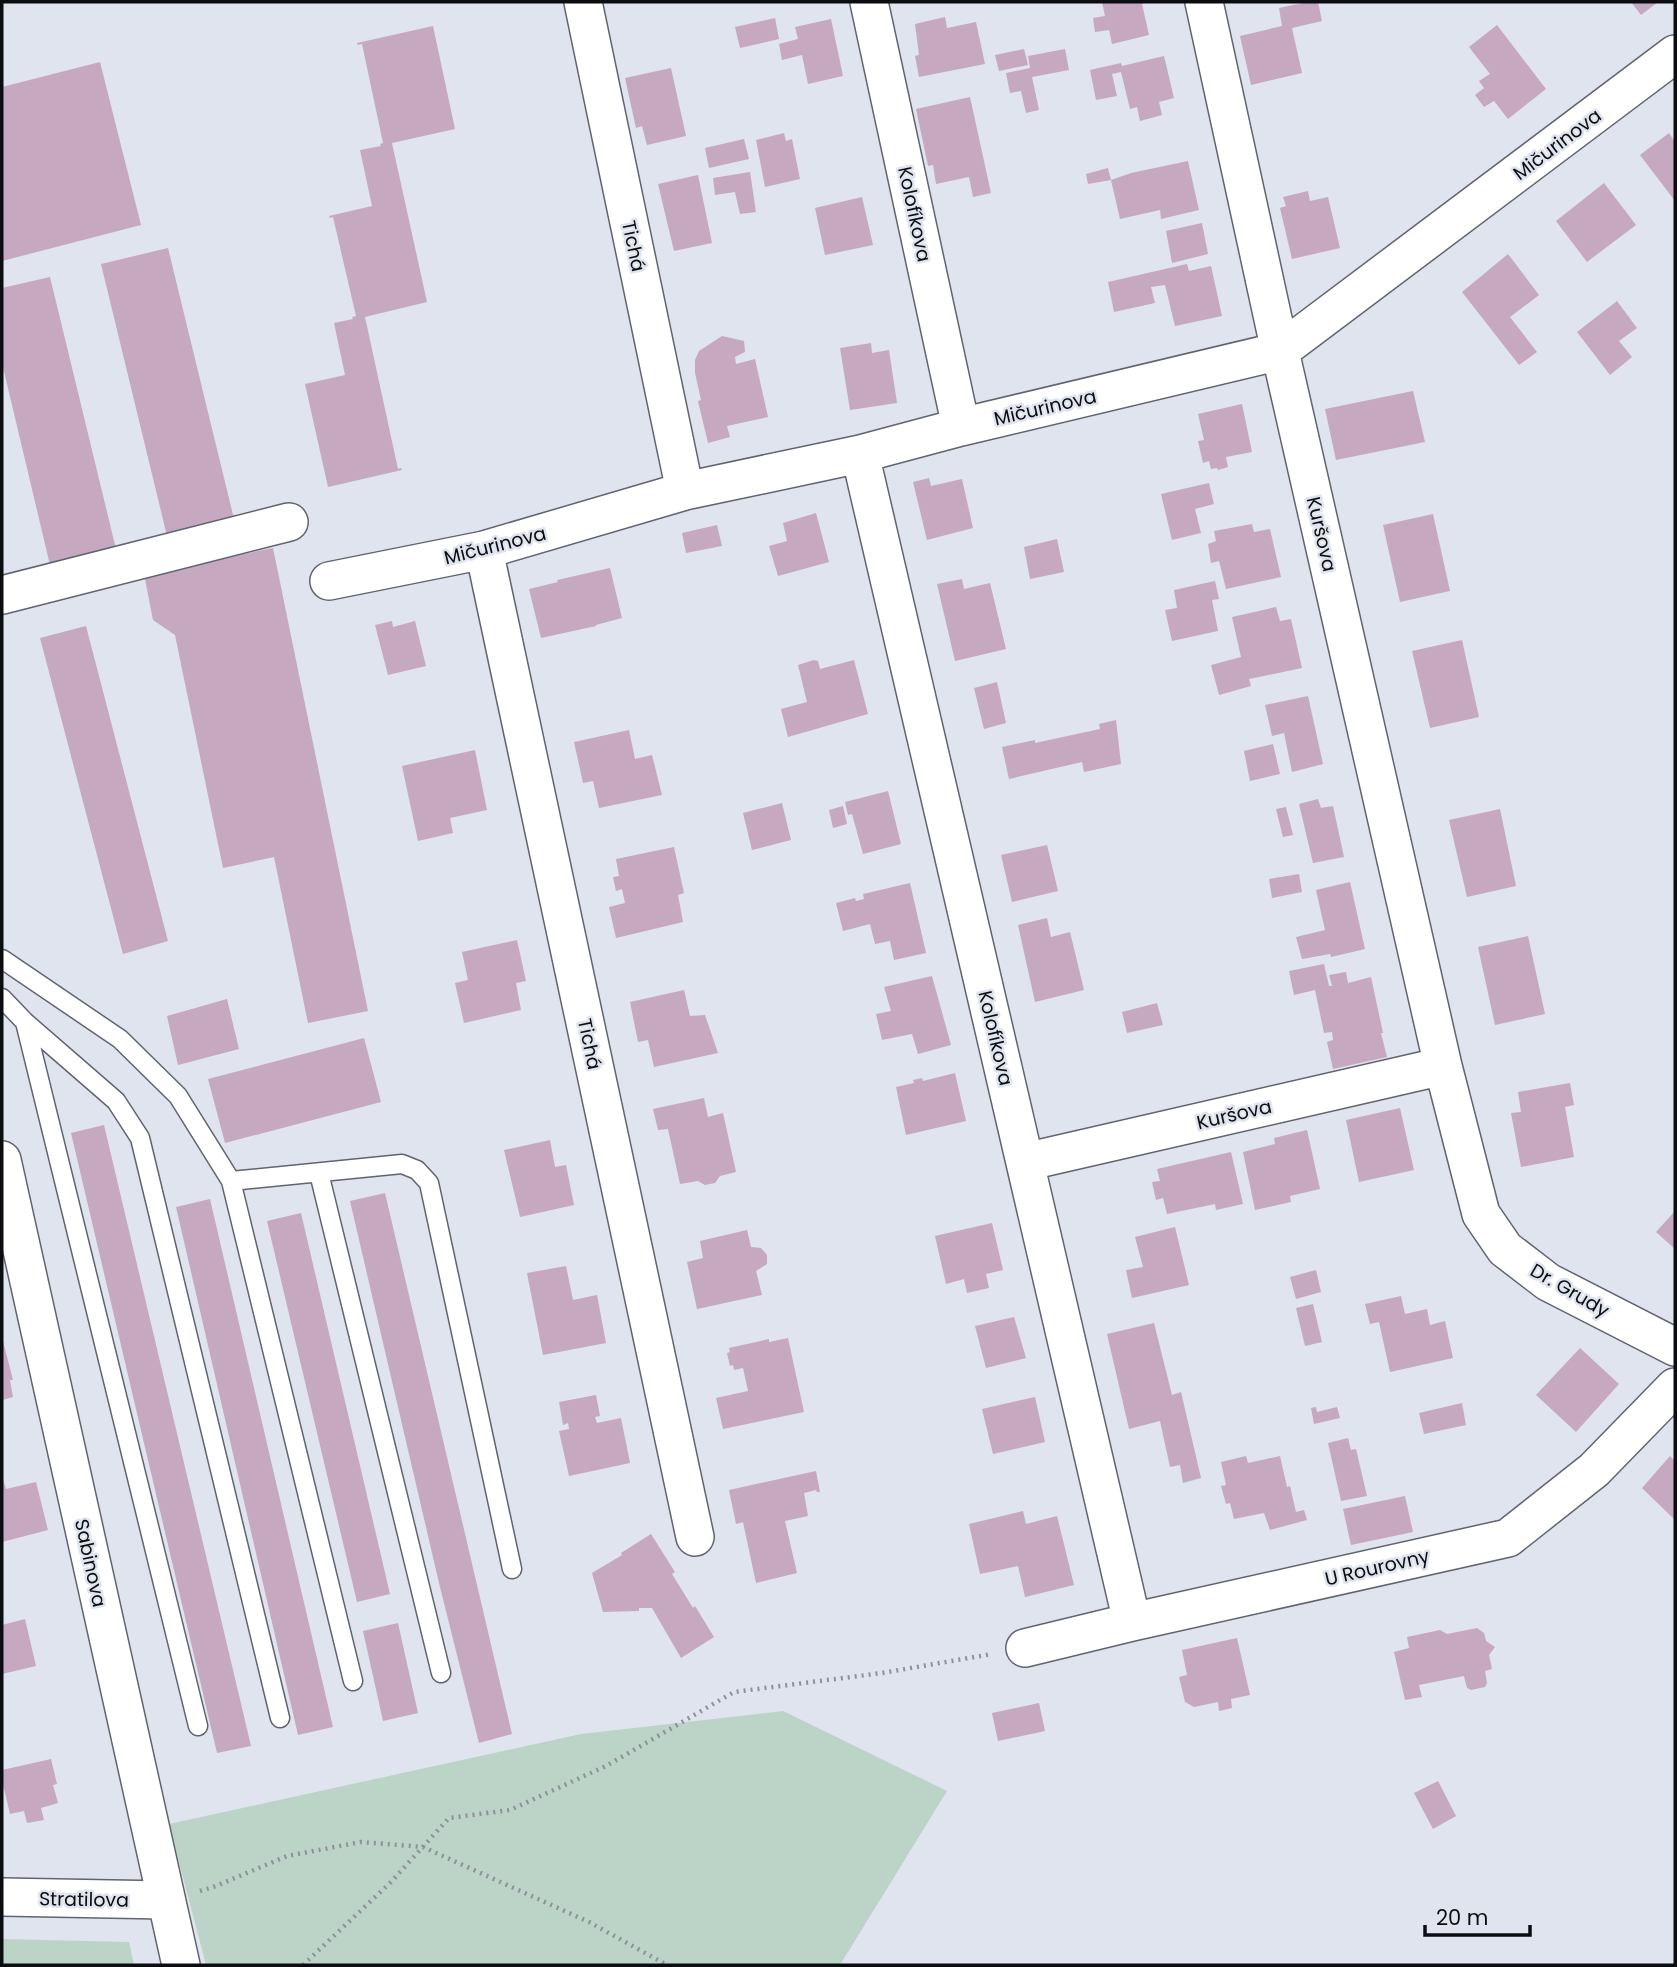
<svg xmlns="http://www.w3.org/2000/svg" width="1677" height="1967" font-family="Poppins,sans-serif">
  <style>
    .green { fill: #bcd4c8 }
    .building { fill: #c6a8c1 }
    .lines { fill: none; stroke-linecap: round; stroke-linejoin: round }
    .service-casing { stroke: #60646e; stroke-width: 21 }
    .minor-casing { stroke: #60646e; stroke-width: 40 }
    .path { stroke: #8d9199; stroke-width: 4.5; stroke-dasharray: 2 5; stroke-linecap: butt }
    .service { stroke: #fff; stroke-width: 18 }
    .minor { stroke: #fff; stroke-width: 37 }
    .labels { text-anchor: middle; stroke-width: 5; stroke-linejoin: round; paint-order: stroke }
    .street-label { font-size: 19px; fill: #0b0d10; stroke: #dfe4ef }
  </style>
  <rect width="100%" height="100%" fill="#dfe4ef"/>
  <!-- green -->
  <path class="green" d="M783,1711L947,1791L840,1965H206L169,1824L581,1734Z
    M2,1939L129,1942L134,1965H2Z"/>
  <!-- building -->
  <path class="building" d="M1102,2H1147L1142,4L1149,35L1112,44L1109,30L1095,32L1093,18L1105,16Z
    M1308,2H1318L1322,21L1292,28L1302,73L1251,85L1240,36L1282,26L1279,8Z
    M1631,2H1658L1641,15Z
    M945,17L947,28L976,22L985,64L919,77L915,56L919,55L915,24Z
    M775,18L779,39L740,48L735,27Z
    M831,19L843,76L808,84L802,55L782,60L779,44L798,39L795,27Z
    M1497,25L1546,89L1508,119L1494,101L1484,107L1475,95L1484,88L1479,81L1490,74L1469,47Z
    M433,26L455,129L392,143L427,302L365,317L398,469L401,468L402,470L328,487L305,384L345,375L334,323L353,319L352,317L356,316L333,217L330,218L329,216L372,206L360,150L381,146L380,144L383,143L362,44L358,45L357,43Z
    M1024,49L1028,65L999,71L995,55Z
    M1065,49L1069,70L1032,77L1039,110L1026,113L1021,91L1010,93L1006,73L1030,68L1028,56Z
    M1164,56L1174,98L1159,102L1162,115L1140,121L1137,107L1130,109L1121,72L1112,74L1117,96L1096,100L1090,70L1121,63L1122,66Z
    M100,62L141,225L2,261V87Z
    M671,68L686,136L647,145L642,126L636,128L625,78Z
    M970,97L991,193L973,197L969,177L936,184L933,165L928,166L916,109Z
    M784,133L786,141L792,139L800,179L765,187L756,140Z
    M1669,133L1675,142V201L1640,155Z
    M744,139L749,159L709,168L705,148Z
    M1188,161L1199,210L1161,219L1160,210L1120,219L1111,180L1131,173Z
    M1108,168L1111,180L1088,184L1086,174Z
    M750,172L756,212L740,214L735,192L715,195L713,178Z
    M698,175L712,243L674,251L658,184Z
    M1604,183L1636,225L1587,262L1556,221Z
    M1308,191L1310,201L1328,197L1340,248L1292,259L1280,208L1286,206L1283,197Z
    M862,197L873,245L825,255L815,208Z
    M1202,223L1208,254L1172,263L1166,231Z
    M168,248L234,519L167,536L101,264Z
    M1508,254L1539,295L1510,317L1537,352L1519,365L1462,292Z
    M1187,264L1189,271L1211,266L1222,316L1175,326L1165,285L1151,287L1155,303L1114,312L1108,282Z
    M50,277L116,549L50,565L2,363V288Z
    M1617,301L1637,328L1619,341L1632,357L1610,375L1577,332Z
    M722,336L744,341L745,352L735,357L736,364L755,359L768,417L727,426L730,437L708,443L698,401L701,400L695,373V360L699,351Z
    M871,343L872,353L889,350L897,403L850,410L840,348Z
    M1413,391L1425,442L1336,460L1325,409Z
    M1242,404L1252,452L1226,457L1228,467L1218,470L1217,468L1211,469L1209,461L1203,463L1198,441L1204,440L1198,414Z
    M929,478L931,486L962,479L973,528L927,540L913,482Z
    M1209,483L1214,504L1195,509L1201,533L1172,540L1161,494Z
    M816,513L829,562L778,576L769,546L787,541L783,523Z
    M1433,514L1450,591L1400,602L1383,525Z
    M1252,524L1254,532L1270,529L1281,577L1226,589L1219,561L1211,563L1208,544L1216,541L1214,531Z
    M717,525L722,546L686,553L682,533Z
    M1057,539L1064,572L1030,579L1024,547Z
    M273,548L368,1011L308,1023L274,857L223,868L175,635L153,620L144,574Z
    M610,568L622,618L596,625V626L541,638L529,589L558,582L557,580Z
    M962,579L964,589L990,583L1006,649L955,661L937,584Z
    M1215,581L1219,599L1212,600L1218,631L1172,641L1165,610L1177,608L1174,590Z
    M1276,607L1280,621L1291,619L1302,668L1249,679L1251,686L1219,695L1211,665L1241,657L1232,617Z
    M392,621L393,627L415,621L426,666L388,675L375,625Z
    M86,626L168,941L123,954L40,638Z
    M1462,640L1479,717L1430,728L1412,651Z
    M814,660L818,661L820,669L854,660L868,714L788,737L781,709L807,702L798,665Z
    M997,682L1006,723L984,729L974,688Z
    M1308,696L1323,764L1292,772L1284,733L1272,736L1265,705Z
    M1116,720L1121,764L1084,772L1082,762L1009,779L1002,747L1035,740V743L1100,729L1099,724Z
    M629,730L635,759L652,755L662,795L599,808L593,781L583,783L574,742Z
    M1273,744L1280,774L1250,781L1244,751Z
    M475,750L487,810L450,818L453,833L418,841L402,766Z
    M888,791L901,844L863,854L852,814L848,815L845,802Z
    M1318,799L1321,808L1333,806L1344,857L1313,863L1299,804Z
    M782,803L791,840L752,850L743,813Z
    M843,806L847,824L833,828L829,810Z
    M1286,807L1293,835L1283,837L1276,809Z
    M1500,809L1516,886L1467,897L1449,820Z
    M1047,845L1058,891L1012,902L1001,855Z
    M674,847L684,893L678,895L683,922L616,938L609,907L625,903L622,889L616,891L613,877L619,876L616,859Z
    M1299,874L1302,892L1272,898L1269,879Z
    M1350,882L1365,949L1331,957L1330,954L1302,959L1296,937L1325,930L1316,890Z
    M910,883L926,953L894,960L890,941L875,944L870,924L843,931L836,903L855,898L856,901L864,899L863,894Z
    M1047,918L1051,937L1070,932L1084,990L1035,1002L1018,925Z
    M1528,936L1545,1014L1495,1025L1478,947Z
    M517,940L526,981L516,983L521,1010L464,1023L455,983L468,980L462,952Z
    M1324,964L1329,986H1332L1329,975L1346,972L1348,983L1371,977L1383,1033H1381L1387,1057L1333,1069L1327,1042L1333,1040L1332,1032L1324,1033L1315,990L1294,995L1289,971Z
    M932,976L951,1045L918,1054L912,1034L882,1040L876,1014L891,1011L884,987Z
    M684,990L690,1016L705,1015L718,1053L654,1067L648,1040L638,1042L630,1002Z
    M227,999L239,1049L178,1065L167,1016Z
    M1157,1003L1163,1025L1127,1033L1122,1012Z
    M364,1038L381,1102L225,1143L208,1079Z
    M955,1073L966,1121L906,1135L896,1087L914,1083L913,1080L922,1078L923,1081Z
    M1570,1083L1574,1105L1565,1107L1574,1157L1521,1167L1511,1113L1521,1112L1518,1092Z
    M704,1098L708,1117L723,1113L736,1172L720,1176L715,1183L705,1185L698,1181L680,1184L668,1129L658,1130L653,1109Z
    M1400,1108L1414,1170L1359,1182L1346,1120Z
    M104,1125L251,1746L217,1753L71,1133Z
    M1307,1130L1320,1189L1290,1196L1291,1202L1255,1210L1243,1152L1275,1144L1274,1138Z
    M550,1140L555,1167L566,1165L574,1205L520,1217L504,1150Z
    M1231,1152L1243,1204L1216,1210L1215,1204L1167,1214L1163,1198L1156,1200L1152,1182L1160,1181L1157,1169Z
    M385,1193L512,1734L479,1743L439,1583L350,1201Z
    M210,1199L333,1727L298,1735L176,1207Z
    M1675,1211V1249L1656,1232Z
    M301,1213L390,1594L357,1602L267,1221Z
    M992,1223L1003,1270L986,1274L989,1288L967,1293L964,1279L946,1284L935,1236Z
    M1175,1227L1189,1285L1132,1298L1126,1270L1143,1267L1135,1237Z
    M747,1230L751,1247L761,1248L767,1255V1264L756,1271L762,1295L697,1309L687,1262L703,1258L700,1241Z
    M566,1266L573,1300L597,1295L606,1343L543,1355L527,1273Z
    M1316,1270L1321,1292L1296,1299L1290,1277Z
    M1401,1296L1405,1314L1427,1309L1430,1325L1445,1321L1453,1358L1390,1372L1379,1322L1370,1324L1365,1304Z
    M1313,1304L1322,1342L1305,1346L1296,1308Z
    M1014,1317L1026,1358L986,1368L975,1326Z
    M1154,1323L1172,1395L1181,1392L1201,1478L1183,1483L1180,1465L1170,1467L1160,1421L1129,1429L1107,1334Z
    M2,1337L13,1380H10L13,1397L2,1400Z
    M788,1338L804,1412L723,1429L716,1398L748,1391L743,1368L734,1370L733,1365L730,1366L727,1353L730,1352L729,1348L769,1339V1342Z
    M1580,1348L1619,1384L1576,1432L1536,1395Z
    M596,1395L600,1416L595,1417L597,1423L621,1418L630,1463L569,1476L559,1431L569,1429L568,1423L563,1425L559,1402Z
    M1035,1397L1045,1442L993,1454L982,1409Z
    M1462,1403L1466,1425L1424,1434L1419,1413Z
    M1316,1407L1317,1412L1337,1407L1340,1418L1314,1424L1311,1408Z
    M1348,1438L1351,1450L1356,1449L1367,1496L1341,1501L1328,1443Z
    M1246,1456L1248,1463L1280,1456L1287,1487L1290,1486L1296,1512L1304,1510L1307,1520L1270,1530L1264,1513L1234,1519L1230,1503L1226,1504L1221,1486L1226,1485L1221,1462Z
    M1670,1456L1675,1461V1520L1642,1488Z
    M816,1471L820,1492H817L816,1490L804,1493L808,1516L785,1521L797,1573L756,1583L743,1522L736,1524L729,1490Z
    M2,1476L6,1489L36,1482L48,1530L2,1542Z
    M1405,1496L1413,1532L1351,1545L1343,1509Z
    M1023,1511L1026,1524L1057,1516L1074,1585L1025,1597L1018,1566L980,1574L969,1524Z
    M651,1534L675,1572L672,1574L693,1608L695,1606L714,1637L681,1658L652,1608H639V1611L603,1612L592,1573L622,1555L621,1553Z
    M25,1619L36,1666L2,1674V1625Z
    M398,1623L418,1713L383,1721L363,1631Z
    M1477,1628L1484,1633L1486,1641L1495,1647L1489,1655L1492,1669L1485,1671L1487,1683L1485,1687L1471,1690L1467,1688L1464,1676L1419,1685L1422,1697L1405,1700L1394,1652L1409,1648L1407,1637L1440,1630L1447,1634Z
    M1237,1638L1250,1695L1231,1699L1232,1708L1219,1711L1218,1702L1194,1707L1185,1702L1179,1677L1187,1675L1182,1650Z
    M1039,1703L1045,1731L998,1741L992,1713Z
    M51,1759L57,1784L53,1785L58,1803L41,1808L44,1820L27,1823L24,1811L10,1814L2,1780V1770Z
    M1438,1781L1456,1816L1433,1829L1414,1793Z"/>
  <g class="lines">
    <!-- service casing -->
    <g class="service-casing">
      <path id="service" d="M2,959L120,1039L178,1096L231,1181L353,1681
        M2,998L25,1022L116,1101L140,1138L280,1718
        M25,1022L198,1726
        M319,1173L441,1673
        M231,1181L402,1164L417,1170L429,1183L512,1569"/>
    </g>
    <!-- minor casing -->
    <g class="minor-casing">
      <path id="minor" d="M583,2L685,491
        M869,2L961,427
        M1204,2L1280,351L1443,1066L1481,1214L1505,1249L1548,1282L1675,1347
        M860,454L1132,1622
        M484,550L695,1537
        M329,581L484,550L685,491L860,454L961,427L1280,351L1675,54
        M2,595L289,522
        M2,1160L181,1965
        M1025,1162L1443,1066
        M1025,1648L1132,1622L1508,1538L1594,1470L1675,1387
        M2,1897L166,1900"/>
    </g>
    <!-- path -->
    <path class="path" d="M200,1891L216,1886L287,1856L361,1842L423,1847L589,1922L667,1965
      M303,1965L391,1882L449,1818L510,1810L606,1766L734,1692L882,1673L992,1654"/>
    <!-- service -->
    <use href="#service" class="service"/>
    <!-- minor -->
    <use href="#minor" class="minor"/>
  </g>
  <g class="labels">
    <!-- street labels -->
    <g class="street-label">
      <text transform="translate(1557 144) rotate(-37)" y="7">Mičurinova</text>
      <text transform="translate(915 214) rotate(78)" y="7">Kolofíkova</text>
      <text transform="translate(634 246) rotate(78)" y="7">Tichá</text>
      <text transform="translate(1045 407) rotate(-13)" y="7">Mičurinova</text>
      <text transform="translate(1322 534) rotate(77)" y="7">Kuršova</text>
      <text transform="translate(495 545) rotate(-14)" y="7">Mičurinova</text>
      <text transform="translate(996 1038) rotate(77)" y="7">Kolofíkova</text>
      <text transform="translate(590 1044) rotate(78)" y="7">Tichá</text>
      <text transform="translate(1234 1114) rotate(-13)" y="7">Kuršova</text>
      <text transform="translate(1570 1290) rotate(30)" y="7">Dr. Grudy</text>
      <text transform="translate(91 1563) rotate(78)" y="7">Sabinova</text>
      <text transform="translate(1377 1567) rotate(-13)" y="7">U Rourovny</text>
      <text transform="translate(84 1899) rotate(1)" y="7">Stratilova</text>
    </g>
  </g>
  <!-- border -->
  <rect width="1677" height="1967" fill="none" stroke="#0b0d10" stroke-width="7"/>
  <!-- scale -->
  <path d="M1425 1925v10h105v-10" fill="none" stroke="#0b0d10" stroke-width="3.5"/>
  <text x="1436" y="1925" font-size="21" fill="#0b0d10" stroke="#dfe4ef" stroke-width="5" paint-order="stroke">20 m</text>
</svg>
